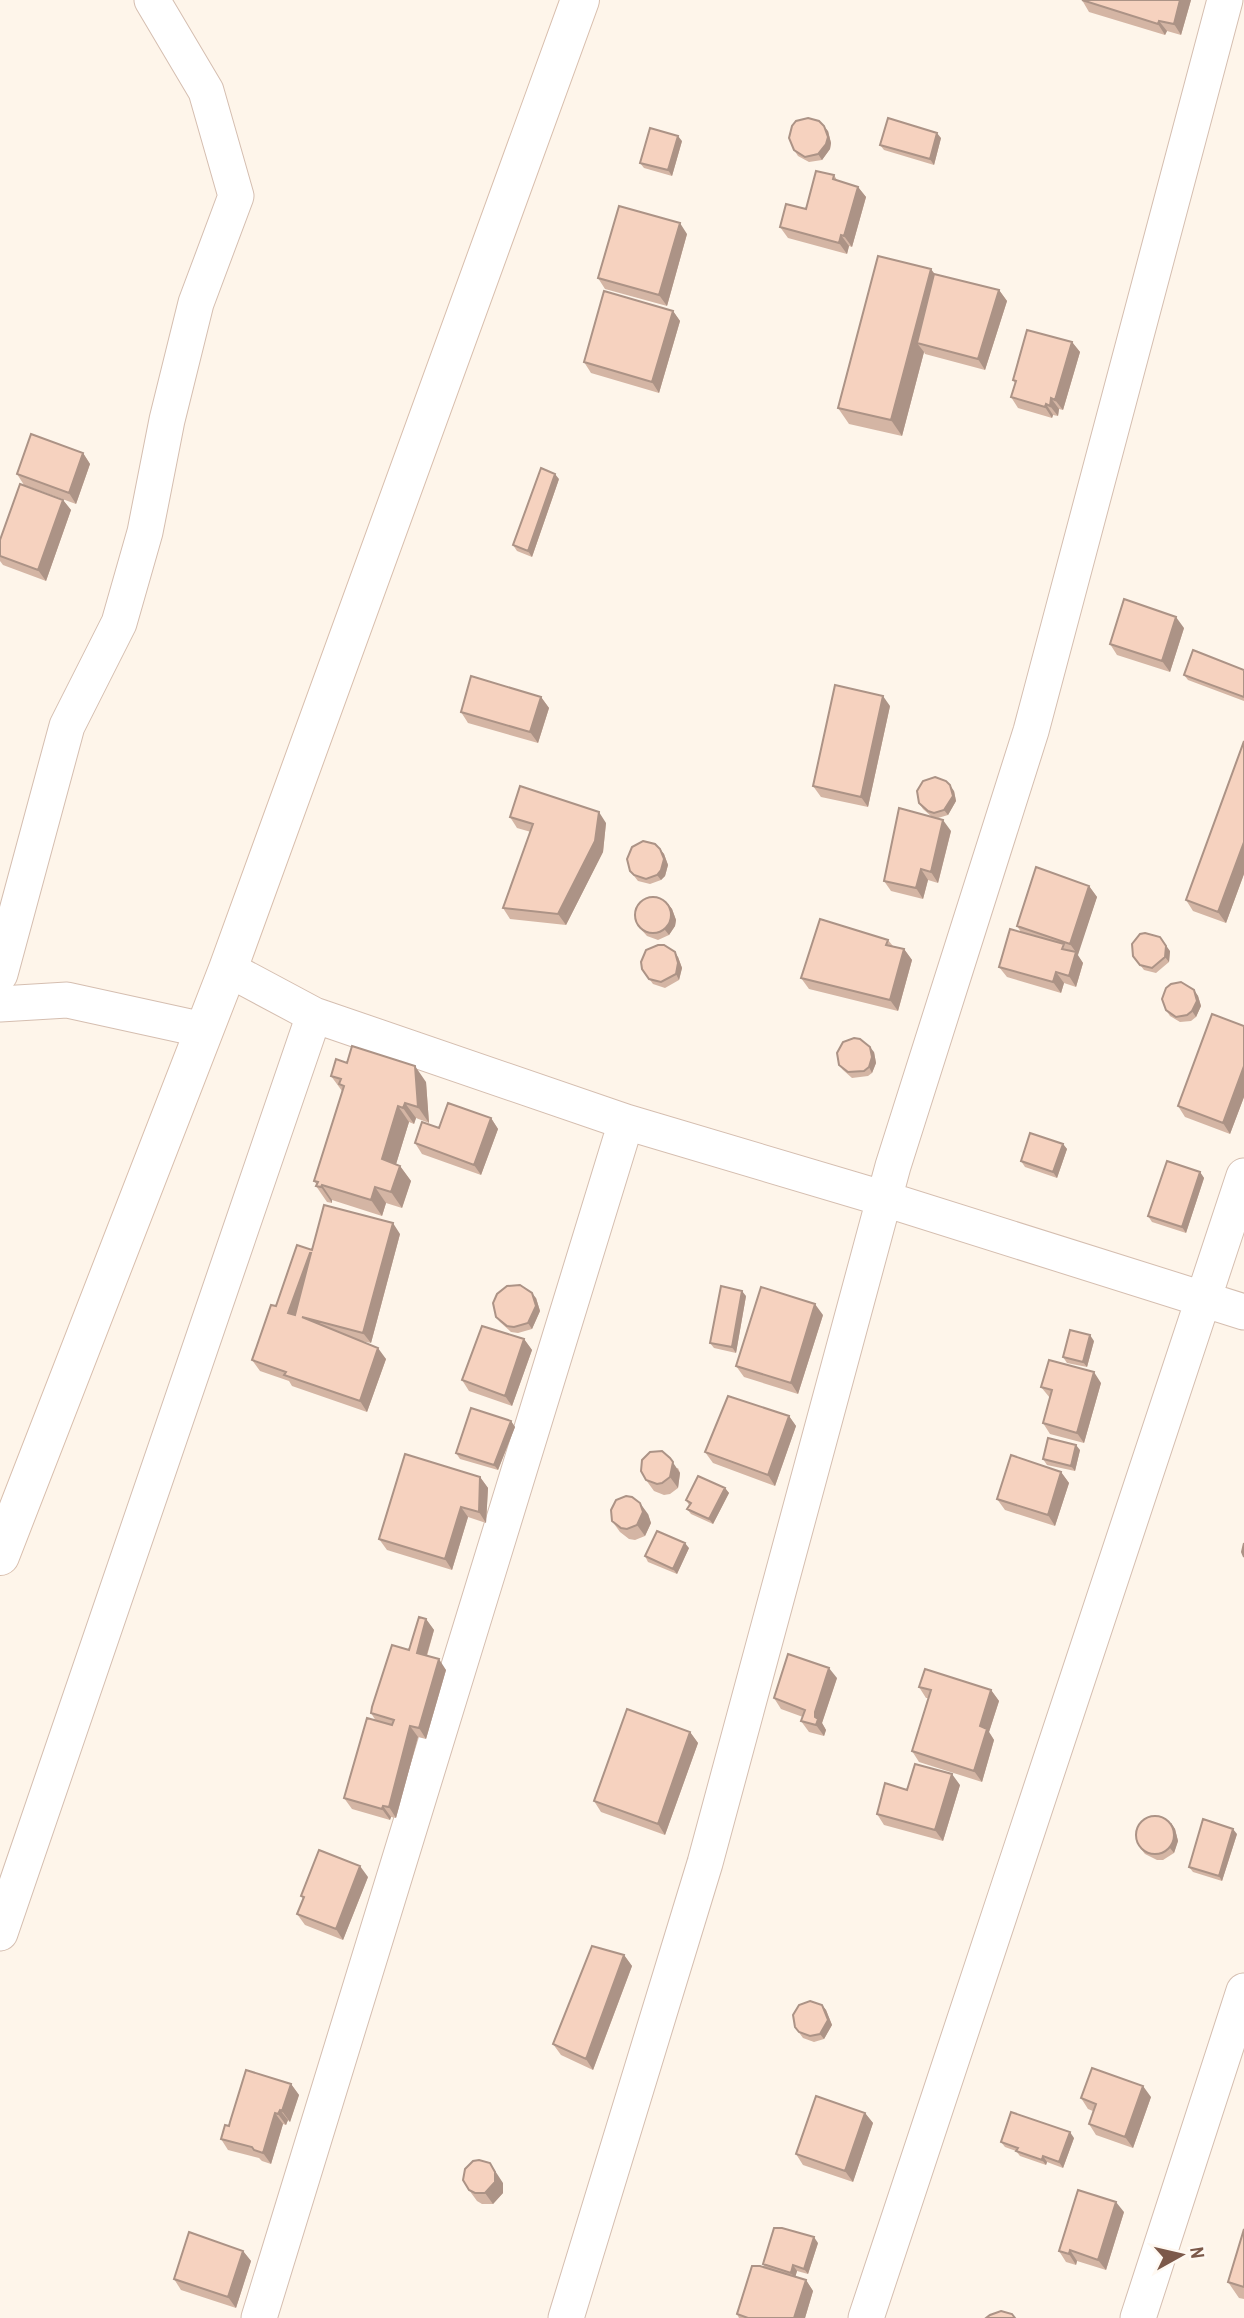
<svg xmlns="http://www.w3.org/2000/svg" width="1244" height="2318" font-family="'Archivo Narrow',sans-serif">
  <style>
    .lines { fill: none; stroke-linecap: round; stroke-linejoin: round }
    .minor-casing { stroke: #d5beb0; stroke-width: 37 }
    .secondary-casing { stroke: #d8bead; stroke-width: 40 }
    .minor { stroke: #fff; stroke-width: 35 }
    .secondary { stroke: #fff; stroke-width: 38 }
    .wall { fill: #d4b5a4 }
    .shaded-wall { fill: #ac9386 }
    .building { fill: #f6d2bf; stroke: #ac9386; stroke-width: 2; fill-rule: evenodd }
  </style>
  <rect width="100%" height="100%" fill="#fef5ea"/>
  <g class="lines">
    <!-- minor casing -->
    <g class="minor-casing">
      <path id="minor" d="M228,969L314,1015L626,1122L885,1199L1244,1312
        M0,974L67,726L119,623L145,532L167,420L196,303L236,196L206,91L152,0
        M0,1004L67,1000L204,1030
        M0,1933L314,1015
        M259,2318L626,1122
        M566,2318L705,1863L893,1166L1031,731L1225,0
        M866,2318L1244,1176
        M1138,2318L1244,1991"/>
    </g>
    <!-- secondary casing -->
    <g class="secondary-casing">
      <path id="secondary" d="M0,1556L228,969L580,0"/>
    </g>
    <!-- minor -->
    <use href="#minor" class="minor"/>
    <!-- secondary -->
    <use href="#secondary" class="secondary"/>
  </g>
  <!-- wall -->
  <path class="wall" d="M1082,0H1191L1181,35L1167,31L1165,35L1089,12Z
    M828,131L831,143L830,149L822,160L809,162L798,156L794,150Z
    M941,138L934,165L884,150L880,145Z
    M682,141L672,176L644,168L640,163Z
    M834,175L837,180L858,187L866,197L852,247L849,246L847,254L788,238L780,227L806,209Z
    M687,234L667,306L605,289L598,278Z
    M934,274L999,290L1007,301L985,370L925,354L924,352L902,436L849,424L838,408Z
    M673,311L680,321L659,393L591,373L584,362Z
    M1072,342L1080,352L1063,410L1059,409L1058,416L1053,415L1052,418L1018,408L1011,397L1015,383L1013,380Z
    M83,453L90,464L76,504L24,485L17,474Z
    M559,479L532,557L517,551L513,545Z
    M63,500L71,510L46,581L3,565L0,561V540Z
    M1184,628L1170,672L1117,655L1110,644Z
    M1244,670V701L1188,680L1184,675Z
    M541,697L549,708L538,743L468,723L461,712Z
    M890,706L868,807L821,797L813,786Z
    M1244,741V874L1226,923L1193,911L1186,900Z
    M954,791L956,801L948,815L938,818L932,817L923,809L919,803Z
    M510,817L606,823L603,852L566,925L510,919L503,908L531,832L517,828Z
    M951,831L938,883L928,880L923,899L891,891L884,881Z
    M660,849L664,854L668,865L665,876L661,880L650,884L638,881L630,871Z
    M1089,886L1097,897L1077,955L1083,963L1076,987L1064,983L1061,993L1007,977L999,967L1021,932L1017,926Z
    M668,904L672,909L676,920L675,926L669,935L658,940L647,936L638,926Z
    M888,940L893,946L904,949L912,960L898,1011L809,989L801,978Z
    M1170,951L1169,962L1156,973L1144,970L1133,956Z
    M678,957L682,968L679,980L665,988L653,984L642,969Z
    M1194,990L1198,996L1201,1006L1196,1017L1191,1021L1180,1022L1170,1016L1166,1010Z
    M1244,1026V1097L1230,1134L1185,1117L1178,1106Z
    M874,1052L876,1063L872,1073L868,1076L852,1078L843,1070L839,1065Z
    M331,1076L426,1082L429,1123L416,1118L414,1124L409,1122L396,1164L400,1166L411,1181L402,1208L386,1203L382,1216L332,1200V1203L327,1202L316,1186L317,1185L314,1181L342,1091Z
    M491,1118L498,1129L481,1175L422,1154L415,1143L439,1128Z
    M1063,1144L1067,1149L1057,1178L1025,1167L1021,1161Z
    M1200,1172L1204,1178L1186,1233L1152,1222L1148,1216Z
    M400,1234L371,1343L361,1341L386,1359L367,1412L292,1386L289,1381L260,1371L252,1360L276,1306L312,1250Z
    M746,1296L736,1353L714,1348L710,1343Z
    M536,1298L540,1311L532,1329L518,1333L511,1332L500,1322L496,1317Z
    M823,1315L798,1394L744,1377L736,1366Z
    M524,1339L532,1350L512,1406L469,1391L462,1380Z
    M1094,1341L1087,1367L1067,1363L1063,1357Z
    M1101,1383L1084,1443L1050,1434L1043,1423L1050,1398L1041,1387Z
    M789,1416L796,1426L775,1486L713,1463L705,1452Z
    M511,1421L515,1427L498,1470L460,1459L456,1453Z
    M1080,1450L1075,1471L1047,1465L1043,1459Z
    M678,1468L680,1473L678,1488L670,1494L664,1495L654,1491L646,1480Z
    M1061,1472L1069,1483L1055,1526L1005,1510L997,1499Z
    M480,1477L488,1488L486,1523L468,1517L452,1570L387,1550L379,1539Z
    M725,1488L729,1493L713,1524L691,1514L687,1509L689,1505L686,1500Z
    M648,1514L651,1523L645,1536L635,1540L629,1539L620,1532L612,1521Z
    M689,1548L677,1574L648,1562L645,1556Z
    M426,1619L434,1630L427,1656L446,1670L426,1739L418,1737L396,1818L391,1817L390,1820L352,1809L344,1798L376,1721L371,1713Z
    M837,1678L822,1723L826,1730L824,1736L809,1732L801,1721L803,1717L781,1709L774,1698Z
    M919,1687L991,1690L999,1701L989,1732L994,1740L982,1782L919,1762L912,1751L928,1698H926Z
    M690,1732L698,1743L665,1835L601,1812L594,1801Z
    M960,1785L943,1841L884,1825L877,1814L907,1790Z
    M1171,1823L1175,1829L1178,1841L1174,1853L1163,1860H1157L1145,1854L1141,1849Z
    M1237,1834L1222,1881L1193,1872L1189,1867Z
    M368,1877L343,1940L305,1925L297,1914L303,1899L301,1896Z
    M624,1955L632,1966L593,2070L561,2055L553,2044Z
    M822,2005L826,2010L832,2025L824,2039L814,2042L803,2038L795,2027Z
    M291,2084L299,2095L290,2122L288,2120L286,2125L283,2124L271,2164L262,2161L259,2158L228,2150L221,2139Z
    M1151,2097L1133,2148L1096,2135L1089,2124L1093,2111L1088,2109L1081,2098Z
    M865,2113L873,2123L853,2182L803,2165L796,2154Z
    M1074,2138L1063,2168L1047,2162L1046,2165L1020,2156L1016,2151L1005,2147L1001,2142Z
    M503,2183V2193L493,2204H482L477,2201L469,2190Z
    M1124,2212L1106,2270L1077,2261L1076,2265L1066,2262L1059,2251Z
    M1244,2229V2299L1239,2298L1228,2282Z
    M818,2243L808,2274L797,2271L795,2277L806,2280L813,2291L805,2318H739L737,2314L765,2268L763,2264Z
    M243,2251L251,2261L236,2308L181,2290L174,2279Z"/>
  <!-- shaded-wall -->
  <path class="shaded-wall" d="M1180,0H1191L1181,35L1174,24Z
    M1159,21L1167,31L1165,35L1158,24Z
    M824,126L828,131L831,143L830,149L822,160L818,154Z
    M937,133L941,138L934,165L930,159Z
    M678,136L682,141L672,176L668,170Z
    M858,187L866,197L852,247L844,236Z
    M680,223L687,234L667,306L659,295Z
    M841,235L849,246L847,254L839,243Z
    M931,269L942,284L917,343L924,352L902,436L891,420Z
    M999,290L1007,301L985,370L978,359Z
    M673,311L680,321L659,393L652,382Z
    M1072,342L1080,352L1063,410L1055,400Z
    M1051,398L1059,409L1058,416L1050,406Z
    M1046,404L1053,415L1052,418L1045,407Z
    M83,453L90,464L76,504L69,493Z
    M555,474L559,479L532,557L528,551Z
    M63,500L71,510L46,581L38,570Z
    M1176,617L1184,628L1170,672L1162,661Z
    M883,696L890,706L868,807L861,797Z
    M541,697L549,708L538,743L530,732Z
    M950,785L954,791L956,801L948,815L944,810Z
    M599,812L606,823L603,852L566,925L558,914Z
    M943,820L951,831L938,883L931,872Z
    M1244,842V874L1226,923L1218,912Z
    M660,849L664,854L668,865L665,876L661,880L657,875Z
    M921,869L928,880L923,899L916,888Z
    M1089,886L1097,897L1078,955L1070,944Z
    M668,904L672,909L676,920L675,926L669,935L665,930Z
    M1160,937L1170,951L1169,962L1165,957Z
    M904,949L912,960L898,1011L890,1000Z
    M675,952L678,957L682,968L679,980L676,974Z
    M1076,952L1083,963L1076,987L1069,976Z
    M1056,972L1064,983L1061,993L1053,982Z
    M1194,990L1198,996L1201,1006L1196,1017L1192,1011Z
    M870,1047L874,1052L876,1063L872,1073L869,1067Z
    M415,1066L426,1082L429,1123L418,1107Z
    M1244,1066V1097L1230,1134L1223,1123Z
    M405,1103L416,1118L414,1124L403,1108Z
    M398,1106L409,1122L393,1174L382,1159Z
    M491,1118L498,1129L481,1175L474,1165Z
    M1063,1144L1067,1149L1057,1178L1053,1172Z
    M400,1166L411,1181L402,1208L391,1192Z
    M1200,1172L1204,1178L1186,1233L1182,1227Z
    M322,1185L332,1200V1203L321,1187Z
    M375,1187L386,1203L382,1216L371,1200Z
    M393,1223L400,1234L371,1343L363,1333Z
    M310,1253L318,1264L296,1324L288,1313Z
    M742,1291L746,1296L736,1353L732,1347Z
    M532,1293L536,1298L540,1311L532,1329L528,1323Z
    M815,1304L823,1315L798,1394L791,1383Z
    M1090,1335L1094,1341L1087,1367L1083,1362Z
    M524,1339L532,1350L512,1406L505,1396Z
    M378,1348L386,1359L367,1412L360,1401Z
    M1094,1372L1101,1383L1084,1443L1077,1433Z
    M789,1416L796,1426L775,1486L768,1475Z
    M511,1421L515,1427L498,1470L494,1465Z
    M1076,1445L1080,1450L1075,1471L1071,1466Z
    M670,1458L680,1473L678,1488L670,1477Z
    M1061,1472L1069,1483L1055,1526L1048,1515Z
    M480,1477L488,1488L486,1523L479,1512Z
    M725,1488L729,1493L713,1524L709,1519Z
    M640,1503L648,1514L651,1523L645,1536L637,1525Z
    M461,1507L468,1517L452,1570L445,1559Z
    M685,1543L689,1548L677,1574L673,1569Z
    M426,1619L434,1630L424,1664L417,1653Z
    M439,1659L446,1670L426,1739L419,1728Z
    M829,1668L837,1678L822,1723L826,1730L824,1736L816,1725L815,1712Z
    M991,1690L999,1701L989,1732L994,1740L982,1782L974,1771L980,1726Z
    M410,1726L418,1737L396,1818L389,1807Z
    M690,1732L698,1743L665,1835L658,1824Z
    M952,1774L960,1785L943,1841L935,1830Z
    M383,1806L391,1817L390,1820L382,1809Z
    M1171,1823L1175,1829L1178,1841L1174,1853L1170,1848Z
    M1233,1829L1237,1834L1222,1881L1219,1876Z
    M360,1866L368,1877L343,1940L336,1929Z
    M624,1955L632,1966L593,2070L586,2059Z
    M822,2005L826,2010L832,2025L824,2039L820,2034Z
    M291,2084L299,2095L290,2122L282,2111Z
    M1143,2086L1151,2097L1133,2148L1125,2137Z
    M280,2110L288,2120L286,2125L278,2114Z
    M275,2113L283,2124L271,2164L263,2153Z
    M865,2113L873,2123L853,2182L845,2171Z
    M1070,2132L1074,2138L1063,2168L1059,2162Z
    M1043,2156L1047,2162L1046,2165L1042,2160Z
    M490,2163L503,2183V2193L493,2204L485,2193Z
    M1116,2202L1124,2212L1106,2270L1098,2260Z
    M814,2237L818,2243L808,2274L804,2269Z
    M1070,2250L1077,2261L1076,2265L1069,2254Z
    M243,2251L251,2261L236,2308L228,2297Z
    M793,2265L797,2271L795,2278L791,2273Z
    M806,2280L813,2291L805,2318H794Z"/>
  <!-- building -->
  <path class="building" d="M1082,0H1180L1174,24L1159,21L1158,24Z
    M808,118L819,121L824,126L828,137L826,144L818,154L805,157L794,150L789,138L792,126L796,121Z
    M888,118L937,133L930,159L880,145Z
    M650,128L678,136L668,170L640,163Z
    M816,171L834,175L833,179L858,187L844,236L841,235L839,243L780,227L786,204L806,209Z
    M619,206L680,223L659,295L598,278Z
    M878,256L931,269L891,420L838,408Z
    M934,274L999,290L978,359L917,343Z
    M604,291L673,311L652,382L584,362Z
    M1027,330L1072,342L1055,400L1051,398L1050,406L1046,404L1045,407L1011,397L1016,381L1013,380Z
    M31,434L83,453L69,493L17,474Z
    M541,468L555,474L528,551L513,545Z
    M20,484L63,500L38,570L0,556V540Z
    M1124,599L1176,617L1162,661L1110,644Z
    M1193,650L1244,670V697L1184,675Z
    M471,676L541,697L530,732L461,712Z
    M835,685L883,696L861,797L813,786Z
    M1244,741V842L1218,912L1186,900Z
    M935,777L946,781L950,785L953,796L944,810L934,813L928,811L919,803L917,791L923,781Z
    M520,786L599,812L595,841L558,914L503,908L533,824L510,817Z
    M899,808L943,820L931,872L921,869L916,888L884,881Z
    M643,841L655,844L660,849L664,859L661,870L657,875L646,879L634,875L630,871L627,859L632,847Z
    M1036,867L1089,886L1070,944L1017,926Z
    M635 915a18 18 0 1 1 36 0a18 18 0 1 1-36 0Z
    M820,919L888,940L886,945L904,949L890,1000L801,978Z
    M1010,929L1064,944L1062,949L1076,952L1069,976L1056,972L1053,982L999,967Z
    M1145,933L1160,937L1166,946L1165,957L1152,968L1140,965L1133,956L1132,944L1140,934Z
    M658,945H664L675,952L678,963L676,974L661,982L649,979L642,969L641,962L646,950Z
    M1181,982L1194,990L1197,1001L1192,1011L1187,1015L1176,1017L1166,1010L1162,999L1166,988L1171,984Z
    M1212,1014L1244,1026V1066L1223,1123L1178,1106Z
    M854,1038L860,1039L870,1047L872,1057L869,1067L864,1071L848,1072L839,1065L837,1053L843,1042Z
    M352,1046L415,1066L418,1107L405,1103L403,1108L398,1106L382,1159L400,1166L391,1192L375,1187L371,1200L322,1185L321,1187L316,1186L318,1182L314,1181L344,1086L339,1084L341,1079L331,1076L336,1059L347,1063Z
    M448,1103L491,1118L474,1165L415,1143L422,1122L439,1128Z
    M1030,1133L1063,1144L1053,1172L1021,1161Z
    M1167,1161L1200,1172L1182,1227L1148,1216Z
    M324,1205L393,1223L363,1333L302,1317L378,1348L360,1401L284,1375L286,1372L252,1360L271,1305L276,1306L297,1245L312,1250ZM310,1253H311L295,1315L288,1313Z
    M520,1285L532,1293L536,1306L528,1323L514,1327L507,1326L496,1317L493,1303L497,1294L507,1286Z
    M721,1286L742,1291L732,1347L710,1343Z
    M761,1287L815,1304L791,1383L736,1366Z
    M482,1326L524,1339L505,1396L462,1380Z
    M1070,1330L1090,1335L1083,1362L1063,1357Z
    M1049,1360L1094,1372L1077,1433L1043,1423L1052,1390L1041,1387Z
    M728,1396L789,1416L768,1475L705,1452Z
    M471,1408L511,1421L494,1465L456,1453Z
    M1048,1438L1076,1445L1071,1466L1043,1459Z
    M662,1451L670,1458L673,1462L670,1477L662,1483L657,1484L646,1480L641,1471L642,1460L650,1452Z
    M405,1454L480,1477L479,1512L461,1507L445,1559L379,1539Z
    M1011,1455L1061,1472L1048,1515L997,1499Z
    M698,1476L725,1488L709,1519L687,1509L691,1503L686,1500Z
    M626,1496L632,1497L640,1503L643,1512L637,1525L627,1529L621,1528L612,1521L611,1510L616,1500Z
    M657,1531L685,1543L673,1569L645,1556Z
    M1244,1543V1557L1242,1552Z
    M419,1617L426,1619L417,1653L439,1659L419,1728L410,1726L389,1807L383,1806L382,1809L344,1798L367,1718L392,1725L394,1720L371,1713L372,1707L392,1645L409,1650Z
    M788,1654L829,1668L815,1712V1717L818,1719L816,1725L801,1721L805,1710L774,1698Z
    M925,1669L991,1690L980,1726L987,1729L974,1771L912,1751L931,1690L919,1687Z
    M627,1709L690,1732L658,1824L594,1801Z
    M915,1764L952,1774L935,1830L877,1814L885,1783L907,1790Z
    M1136 1835a19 19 0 1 1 38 0a19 19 0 1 1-38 0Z
    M1203,1819L1233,1829L1219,1876L1189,1867Z
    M319,1850L360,1866L336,1929L297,1914L304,1897L301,1896Z
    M592,1946L624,1955L586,2059L553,2044Z
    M810,2001L822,2005L828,2020L820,2034L810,2036L799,2032L795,2027L793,2015L799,2005Z
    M1092,2068L1143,2086L1125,2137L1089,2124L1096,2104L1081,2098Z
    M246,2070L291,2084L282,2111L280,2110L278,2114L275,2113L263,2153L254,2150L252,2147L221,2139L225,2125L229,2126L230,2122Z
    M816,2096L865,2113L845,2171L796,2154Z
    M1011,2112L1070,2132L1059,2162L1043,2156L1042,2160L1016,2151L1018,2148L1001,2142Z
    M479,2160L490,2163L495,2172V2182L485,2193H475L469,2190L463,2180L465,2169L473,2161Z
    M1078,2190L1116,2202L1098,2260L1070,2250L1069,2254L1059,2251Z
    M774,2228H782L814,2237L804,2269L793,2265L791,2273L763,2264Z
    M1244,2229V2287L1228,2282Z
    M189,2232L243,2251L228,2297L174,2279Z
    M752,2266H760L806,2280L794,2318H748L737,2314Z
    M1001,2311L1012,2314L1015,2318H986L990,2315Z"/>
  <!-- north arrow -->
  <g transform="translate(1181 2255) rotate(82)" stroke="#fff9f2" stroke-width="5" paint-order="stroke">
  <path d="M0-5L12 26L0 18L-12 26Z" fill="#7c594a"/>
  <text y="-10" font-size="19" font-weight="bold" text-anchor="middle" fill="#7c594a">N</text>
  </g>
</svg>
